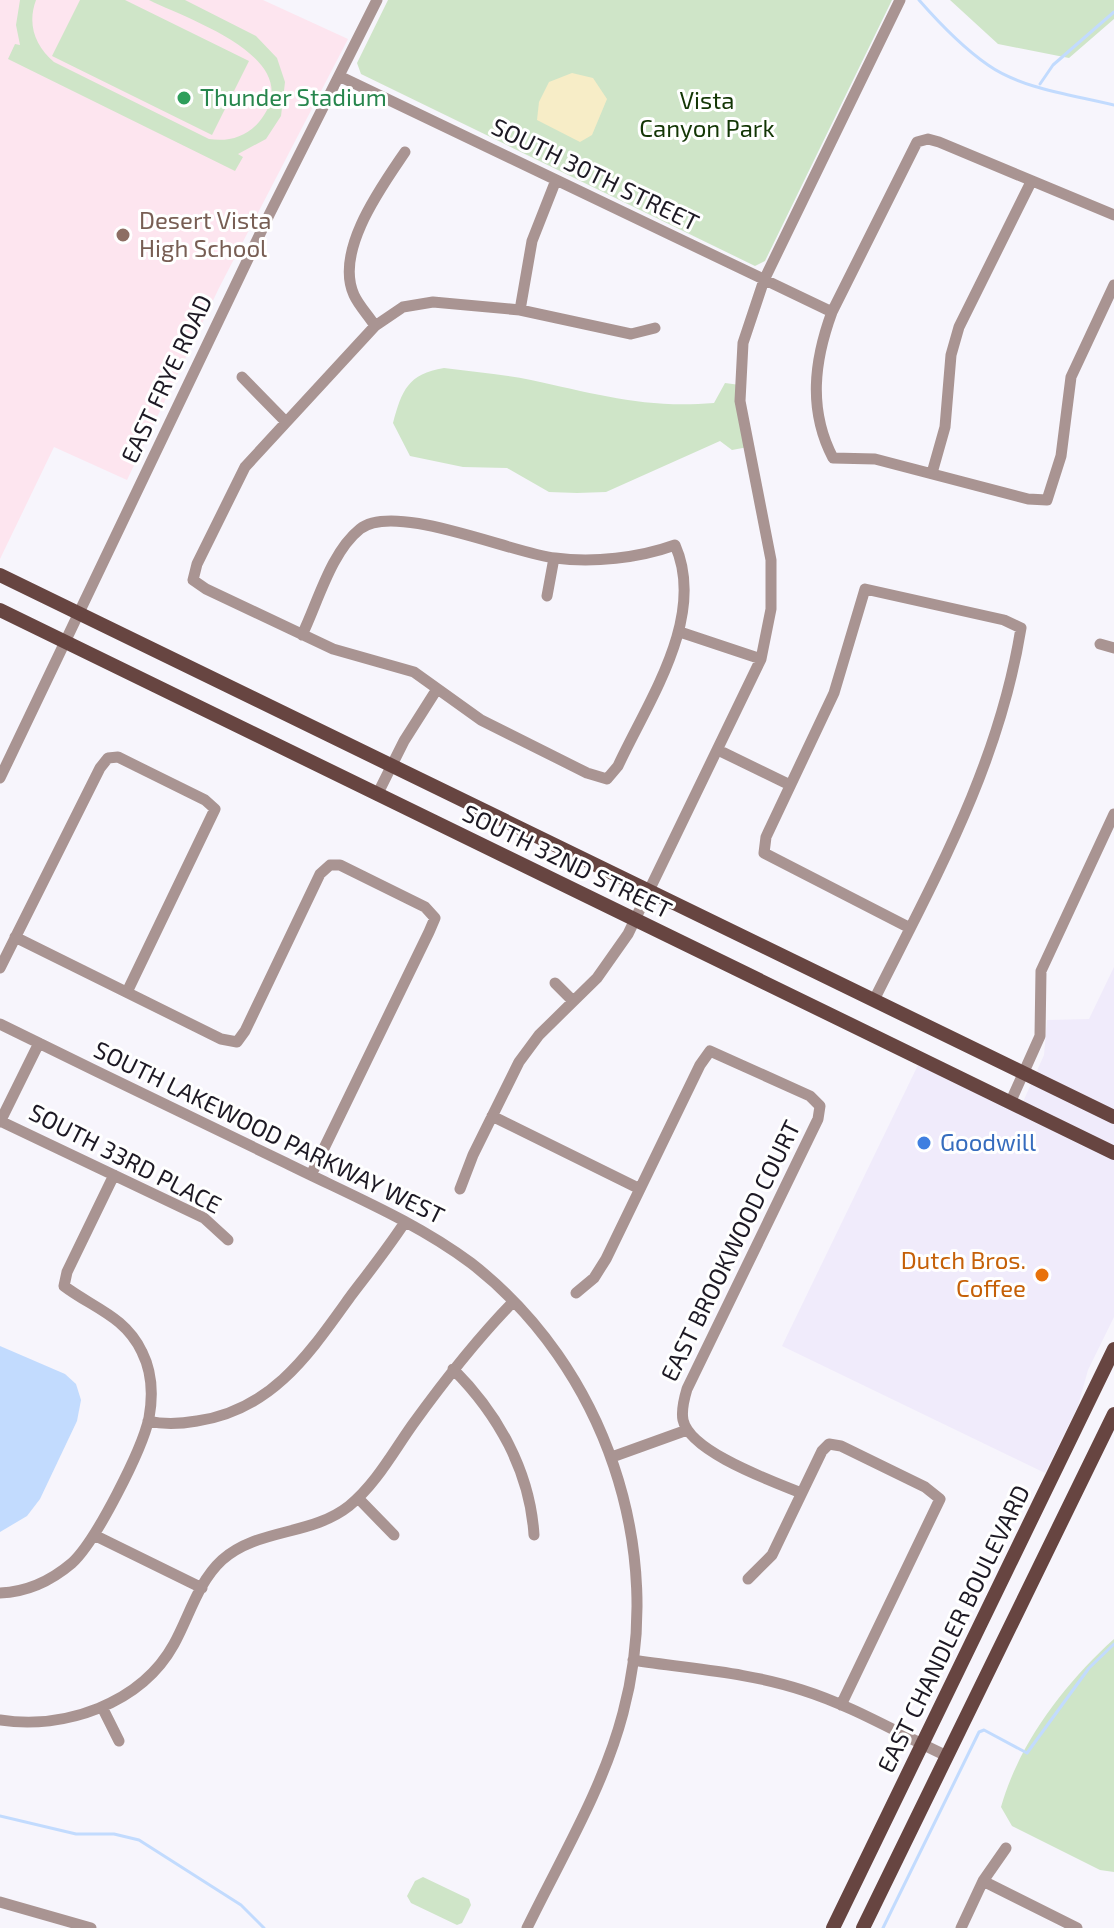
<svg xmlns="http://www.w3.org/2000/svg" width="1114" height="1928" font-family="'Exo 2',sans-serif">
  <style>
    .built { fill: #f0ebfb }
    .education { fill: #fde5ef }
    .green { fill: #cfe5c8 }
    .sand { fill: #f7edc7 }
    .water { fill: #c2dbfe }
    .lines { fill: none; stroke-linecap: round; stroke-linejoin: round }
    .stream { stroke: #c2dbfe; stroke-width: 3 }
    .minor { stroke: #a99492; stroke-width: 11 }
    .major { stroke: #674541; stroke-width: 14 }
    .leisure-dot { fill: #2e9e5b; stroke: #fff; stroke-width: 3 }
    .education-dot { fill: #8d6e63; stroke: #fff; stroke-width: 3 }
    .shop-dot { fill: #3f7fe0; stroke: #fff; stroke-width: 3 }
    .food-dot { fill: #e8710a; stroke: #fff; stroke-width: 3 }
    .labels { text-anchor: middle; stroke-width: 6; stroke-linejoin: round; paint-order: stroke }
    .leisure-label { font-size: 24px; fill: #27864d; stroke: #fff; text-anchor: start }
    .park-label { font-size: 24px; fill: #133605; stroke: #fff }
    .street-label { font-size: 24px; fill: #1d1924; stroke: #fff }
    .education-label { font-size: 24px; fill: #785e54; stroke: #fff; text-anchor: start }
    .shop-label { font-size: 24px; fill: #366cbe; stroke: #fff; text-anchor: start }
    .food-label { font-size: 24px; fill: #c56008; stroke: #fff; text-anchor: end }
  </style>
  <rect width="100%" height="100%" fill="#f7f5fc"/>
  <!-- built -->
  <path class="built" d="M1114,967V1317L1088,1370L1078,1406L1045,1473L782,1346L918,1065L1018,1113L1044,1055L1047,1020L1089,1019Z"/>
  <!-- education -->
  <path class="education" d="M0,0H263L348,39L219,288L127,480L54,447L0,559Z"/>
  <!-- green -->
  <path class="green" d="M20,0H36C27,24 35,46 54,62L209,139C228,142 246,137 259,122C311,59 189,20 149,0H185L256,36L277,58L285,82L281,116L266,139L238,154L243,157L235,171L8,59L15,44L20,45L16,25Z
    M80,0H125L249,61L212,135L52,56Z
    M388,0H892L765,261L755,266L361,74L357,63Z
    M950,0H1114V19L1069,58L998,44Z
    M444,368C473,372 503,374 531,380C597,394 645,409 714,403L725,383L740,385L748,447L732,450L720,441L606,492L577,493L549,492L507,468L463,467L410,456L393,423C402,390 408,374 444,368Z
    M1114,1639V1872L1100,1870L1012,1826L1001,1807C1019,1743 1065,1683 1114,1639Z
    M423,1877L469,1899L471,1905L462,1923L457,1925L411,1903L407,1896L415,1881Z"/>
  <!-- sand -->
  <path class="sand" d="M572,73L593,78L607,99L592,135L580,142L537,120L539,102L549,82Z"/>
  <!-- water -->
  <path class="water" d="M0,1346L65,1374L76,1384L81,1400L77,1421L40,1499L27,1516L0,1532Z"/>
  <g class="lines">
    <!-- stream -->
    <path class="stream" d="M919,0C940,24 962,47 988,65C1022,89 1074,95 1114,105
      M1040,84L1053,65L1114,12
      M0,1816L76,1834H114L139,1840L241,1905L264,1928
      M883,1928L979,1732L984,1730L1027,1753L1089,1668L1114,1644"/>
    <!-- minor -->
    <path class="minor" d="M339,76L832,312
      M1114,215L939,142L928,139L917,142L832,312C814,361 808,410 833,458L875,459L1028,499L1047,500L1061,456L1071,377L1114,285
      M520,310L532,241L556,180
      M375,326C369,316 359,306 354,295C334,251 382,186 405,152
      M242,377L285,421
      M932,473L945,427L951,355L959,327L1031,182
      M547,596L554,558
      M680,632L761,659
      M302,635C318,602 331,552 360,529C394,501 514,554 555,558C593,563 639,558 675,545C707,617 648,701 618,766L607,779L587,773L481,720L414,672L333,649L206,589L193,580L197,564L245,467L375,326L403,307L433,302L520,310L631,334L655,328
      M1100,644L1114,648
      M718,750L790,785
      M0,778L270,213L377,0
      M377,795L404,741L437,689
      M15,937L221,1039L237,1042L245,1031L320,874L330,865H340L425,907L435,918L429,932L311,1175
      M0,968L100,768L108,758L118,757L205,800L215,809L127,992
      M555,983L573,1001
      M874,1000C935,878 999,765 1021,628L1004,620L865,589L834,693L766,837L764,853L910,928
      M0,1024C95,1071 191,1117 286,1163C348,1194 415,1221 471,1263C605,1367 667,1550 623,1713C603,1789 561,1858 527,1928
      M1010,1103L1040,1036L1041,971L1114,814
      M492,1116L640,1189
      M0,1121L204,1218L228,1240
      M0,1122L39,1043
      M460,1189L473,1155L519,1062L539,1035L597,978L628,934L761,659L771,609V560L740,401L743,343L764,280L900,0
      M576,1293L594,1278L606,1259L700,1065L710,1051L810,1096L820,1106L818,1119L687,1389C684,1399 681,1410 683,1420C690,1452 772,1481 801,1493
      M453,1369C498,1414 530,1471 534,1535
      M148,1421C165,1425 180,1424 197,1421C272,1410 309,1354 350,1297C369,1272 388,1248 405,1222
      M612,1457L687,1430
      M358,1498L394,1535
      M94,1535L202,1588
      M748,1579L772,1555L822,1451L829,1444L841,1446L925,1487L940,1499L841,1705
      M0,1593C27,1592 52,1580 72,1563C96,1541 142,1450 149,1418C153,1396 152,1372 142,1352C125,1316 93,1308 64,1286L67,1272L114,1175
      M633,1660C689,1669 748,1672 802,1690C853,1706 899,1734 947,1756
      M102,1707L119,1741
      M0,1720C64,1730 141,1704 174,1644C189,1617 198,1582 222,1560C258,1528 311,1536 349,1506C376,1484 393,1452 413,1424C444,1381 476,1340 513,1302
      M983,1881L1077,1928
      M0,1902L91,1928
      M961,1928L983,1881L1006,1848"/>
    <!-- major -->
    <path class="major" d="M0,575L1114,1117
      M0,610L1114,1153
      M833,1928L1114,1349
      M863,1928L1114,1414"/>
  </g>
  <!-- markers -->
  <circle class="leisure-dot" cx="184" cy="98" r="8"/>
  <circle class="education-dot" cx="123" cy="235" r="8"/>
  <circle class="shop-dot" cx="924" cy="1143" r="8"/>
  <circle class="food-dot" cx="1042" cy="1275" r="8"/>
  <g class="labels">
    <!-- leisure labels -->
    <g class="leisure-label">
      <text x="200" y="106">Thunder Stadium</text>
    </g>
    <!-- park labels -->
    <g class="park-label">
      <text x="707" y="109">Vista<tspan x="707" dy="28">Canyon Park</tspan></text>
    </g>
    <!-- street labels -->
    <g class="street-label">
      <text transform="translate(595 175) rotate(26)" y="8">SOUTH 30TH STREET</text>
      <text transform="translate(167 379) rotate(-65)" y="8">EAST FRYE ROAD</text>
      <text transform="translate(567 862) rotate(26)" y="8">SOUTH 32ND STREET</text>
      <text transform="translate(269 1133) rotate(26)" y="8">SOUTH LAKEWOOD PARKWAY WEST</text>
      <text transform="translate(125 1159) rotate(27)" y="8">SOUTH 33RD PLACE</text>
      <text transform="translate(731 1251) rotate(-64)" y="8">EAST BROOKWOOD COURT</text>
      <text transform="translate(954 1629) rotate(-64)" y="8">EAST CHANDLER BOULEVARD</text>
    </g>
    <!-- education labels -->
    <g class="education-label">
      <text x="139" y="229">Desert Vista<tspan x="139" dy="28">High School</tspan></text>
    </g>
    <!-- shop labels -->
    <g class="shop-label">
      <text x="940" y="1151">Goodwill</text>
    </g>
    <!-- food labels -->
    <g class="food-label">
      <text x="1026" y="1269">Dutch Bros.<tspan x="1026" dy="28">Coffee</tspan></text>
    </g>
  </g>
</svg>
